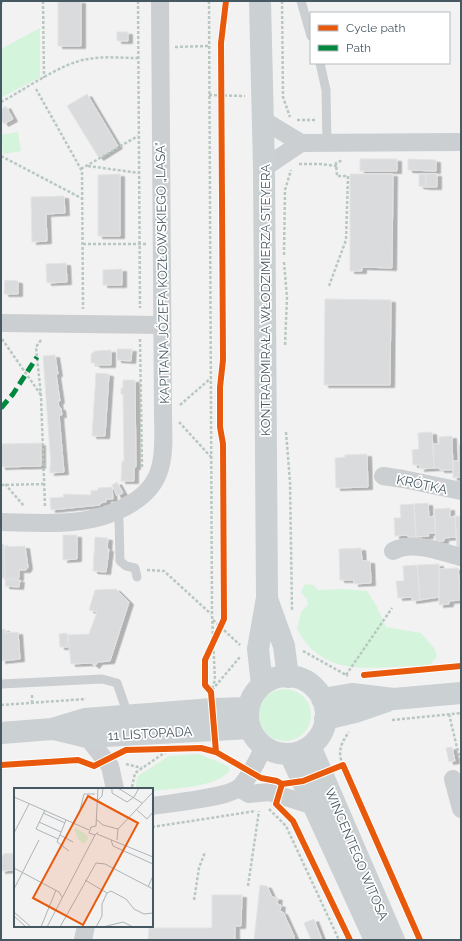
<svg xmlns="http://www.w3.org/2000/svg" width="462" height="941" font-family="Raleway,sans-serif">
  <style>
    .green { fill: #d4f4dc }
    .building { fill: #dadbdc; stroke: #e3e4e5; filter: url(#shadow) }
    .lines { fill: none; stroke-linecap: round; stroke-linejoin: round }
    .path { stroke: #b8c8c1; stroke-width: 2.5; stroke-dasharray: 3 2; stroke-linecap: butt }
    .lane { stroke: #cbcfd1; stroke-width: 9 }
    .street { stroke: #cbcfd1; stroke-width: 18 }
    .secondary { stroke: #cbd0d3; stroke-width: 22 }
    .quiet { stroke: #00873e; stroke-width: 5; stroke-dasharray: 10 5; stroke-linecap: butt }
    .cycleway-casing { stroke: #fff; stroke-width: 8 }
    .cycleway { stroke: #e8590c; stroke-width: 6 }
    .labels { text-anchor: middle; stroke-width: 3.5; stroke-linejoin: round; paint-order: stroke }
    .street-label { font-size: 13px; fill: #465861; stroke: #fff }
    .inset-road { fill: none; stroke: #adb4b8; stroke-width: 1 }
    .view { fill: #e8590c; fill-opacity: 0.15; stroke: #e8590c; stroke-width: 2 }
    .inset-edge { fill: none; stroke: #465861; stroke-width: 2 }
  </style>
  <defs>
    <filter id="shadow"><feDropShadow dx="4.5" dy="2.5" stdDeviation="0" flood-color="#0004"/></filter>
  </defs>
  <rect width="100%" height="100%" fill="#f2f2f2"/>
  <!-- green -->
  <path class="green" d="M40,28V77L1,98V49Z
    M18,132L21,151L3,154L1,135Z
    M305,584L313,585L318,590L343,589L367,591L376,605L386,627L421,633L434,648L437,656L430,665L425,666C377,665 325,682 297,629L301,612L308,605L307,599L301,592Z
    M259 715a26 26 0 1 1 52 0a26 26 0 1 1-52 0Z
    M199,754L228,766L230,770C218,788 173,788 152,791V789H136V782L138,776L169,756Z"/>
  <!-- building -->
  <path class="building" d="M58,1H81V46H58Z
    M117,32H128V41H117Z
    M87,94L118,146L99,158L67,106Z
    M6,106L13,119L4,124L1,119V109Z
    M360,159H397V171H360Z
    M408,159L436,160V171L408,170Z
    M120,174V236H98V175Z
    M350,174H393L392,268L362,267V271H350Z
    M419,174H426V187L419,186Z
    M426,174H437V187H426Z
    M64,196L65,213L46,214L47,241L32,242L31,197Z
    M66,263L67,282L47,283L46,264Z
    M122,269V285H103V270Z
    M5,280L18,281V294H4Z
    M325,299L391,300L390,385H324Z
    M117,349H132L131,361L117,360Z
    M111,350V365H96L94,363H91V354L95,351Z
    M55,355L58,374H56L60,401H58L59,408H61L62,415H59L64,472L50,473V465H51L43,356Z
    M96,373L109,374L105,436H92Z
    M123,380H135L136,467H134V481H121L122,461H124L123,394H121V388H123Z
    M432,432L434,468L420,469V465H413L412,450L419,449L418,433Z
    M452,436L453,470H440V468H434L433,444H439V437Z
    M41,443V466L1,467V444Z
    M458,445H461V477L453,478V461H459Z
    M367,454L368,487L336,488L335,458L345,457V455Z
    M117,482L123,493L117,496L112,485Z
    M112,487L113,499H106V502L100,503V505L51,510L50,498L64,497L63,494L91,495V491L98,490V488Z
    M428,503L429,517L435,516L436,533H428L429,536L416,537L414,504Z
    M414,504L416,537H408V535L395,536L394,518H401L400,505Z
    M450,508V517L455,516L456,537L444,538V541H436L434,509Z
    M455,516H461V548H457Z
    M63,535H77V559L63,560Z
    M95,537L108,538L107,549H109L106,572L93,571Z
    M1,544H4L5,578H1Z
    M25,546L28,567L26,570H19V578H5L4,547Z
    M361,548L362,561H370L371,583L354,584V580H340L339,549Z
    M439,564V597L420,600L417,565Z
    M417,565L420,600L412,601V597L398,598L396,581H404L403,566Z
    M458,568L461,600L449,601V604L439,605V569Z
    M6,579L20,580L19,587L5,586Z
    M116,589L129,602L110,661L98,662L95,666L91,663L71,664L68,635L89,634L97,612L89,610L95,590Z
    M5,629V633L18,632L20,659L1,661V630Z
    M67,633L68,647H60L59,634Z
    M452,747L455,761L449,762L446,748Z
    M15,853V870L1,871V856H4L3,854Z
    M260,885L267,886L272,897L278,898L277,904L281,905L280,912H283L294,936V940H254Z
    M212,895H242L241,926H235V940H148L149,928H212Z
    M314,919L322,940H311L304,923Z"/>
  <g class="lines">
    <!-- path -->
    <path class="path" d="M43,1L44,78
      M138,1L140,308
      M209,1L212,614L215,680L211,692
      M282,1L283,97L290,117
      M1,4L2,1
      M175,47L209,46
      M36,89L82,171L83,309
      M209,95L245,96
      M1,102C26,89 61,63 88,59C104,56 122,58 138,58
      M297,120H316
      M1,156L83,199
      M299,164H320L337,166
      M88,166L139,173
      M81,169L138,136
      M83,244H146
      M284,255L285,190L291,170
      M284,262L287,298L285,345
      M329,286L346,240L348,176H337L336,163L343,160
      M2,339L41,395
      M140,339L142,468
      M41,340L36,347L41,396L45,507
      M180,405L211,378
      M179,422L211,457
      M286,432L290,482L292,611
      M5,484L24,506
      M1,485L45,484
      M147,570L164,571L211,614
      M213,620L240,645
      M303,651L348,676
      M346,675L392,608
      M212,690L240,657
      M32,703V693
      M1,705L86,699
      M449,714L461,764
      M392,720L461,713
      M126,764L142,768
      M343,765C337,752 341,743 349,732
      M132,787L135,773L167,751
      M269,809L286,826L339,940
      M152,827L256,811
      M248,886L259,811
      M194,900L199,868L205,852"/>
    <!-- lane -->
    <path class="lane" d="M301,1L311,36
      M320,63L326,90L327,143
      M116,512L119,520L120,561L126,566L135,568L137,577
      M1,684L102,679L117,683L128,715"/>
    <!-- street -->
    <path class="street" d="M263,120L301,143L461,142
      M264,168L301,143
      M1,323L161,325
      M383,476L403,479L461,491
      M1,522C47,523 92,528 132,503C145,495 156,483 160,468C165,451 163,430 163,413L160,1
      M393,551C414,540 441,552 461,557
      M87,737L110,766L115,789
      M453,779L461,809
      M239,788L249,794L269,792L314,806
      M152,806C170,803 228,798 240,787C251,776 257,760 264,747
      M83,940L86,926"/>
    <!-- secondary -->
    <path class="secondary" d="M260,1L264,168L267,598L258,649L262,685
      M267,599L284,646L288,677
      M248 715a39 39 0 1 1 78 0a39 39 0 1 1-78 0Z
      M322,699L352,694L394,699L461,693
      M325,719L355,712L387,701
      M54,729L87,737L250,728
      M1,733L52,729L85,719L212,709L248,708
      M310,746L394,940
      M290,754L375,940"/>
    <!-- quiet -->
    <path class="quiet" d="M1,408L13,394L37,357"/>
    <!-- cycleway casing -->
    <g class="cycleway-casing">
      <path id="cycleway" d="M364,675L461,666
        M216,752L211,692L205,685V660L224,619L223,444L220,427V387L223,360L221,43L226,1
        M1,765L78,760L94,766L126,750L201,748L216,752L261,778L277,781L282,784L303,781L343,765L420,940
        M282,784L276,804L293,821L350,940"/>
    </g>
    <!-- cycleway -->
    <use href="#cycleway" class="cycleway"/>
  </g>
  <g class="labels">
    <!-- street labels -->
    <g class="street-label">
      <text transform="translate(162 273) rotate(-91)" y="5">KAPITANA JÓZEFA KOZŁOWSKIEGO „LASA”</text>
      <text transform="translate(265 300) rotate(-90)" y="5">KONTRADMIRAŁA WŁODZIMIERZA STEYERA</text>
      <text transform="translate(422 484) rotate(12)" y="5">KRÓTKA</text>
      <text transform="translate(150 733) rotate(-3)" y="5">11 LISTOPADA</text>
      <text transform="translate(357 854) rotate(67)" y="5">WINCENTEGO WITOSA</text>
    </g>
  </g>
  <!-- overview -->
  <g transform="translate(14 788)">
    <rect width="139" height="139" fill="#f2f2f2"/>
    <path d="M62,40L73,47L74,51L70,56L64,51L60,41Z" fill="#d4f4dc"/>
    <path class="inset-road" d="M98,0V5L113,14L120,9L125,0M104,0L128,15M0,9L75,42M83,13L88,8L89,0M122,21L133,31L139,24M31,22L22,41L44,51M29,25L51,35M65,26L70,6H81M52,32L43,54L55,63M83,32L89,37L104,41M25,34L47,44M82,38L84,0M82,38L77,39L75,45L81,47L84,44M0,45L15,16M83,46L139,69M46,47L59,54M97,52L99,58L139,76M103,52L104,41L139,4M0,80L45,104L48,109M71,92L93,105L97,103L112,111L120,121L130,126L139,125M134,99L139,88M0,101L25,52M0,124L17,139M0,128L12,139M27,139L42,102M33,139L81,47M46,139L82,75L91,76L139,101M82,139L88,128V116L93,105M89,139L109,134L119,139"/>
    <path class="view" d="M74,8L124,35L69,137L19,110Z"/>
    <rect width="139" height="139" class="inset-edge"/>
  </g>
  <!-- border -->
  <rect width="462" height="941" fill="none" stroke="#465861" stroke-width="4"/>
  <!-- legend -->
  <rect x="310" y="12" width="140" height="52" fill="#ffffff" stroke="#b5bcc0"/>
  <rect x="318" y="25" width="20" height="6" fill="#e8590c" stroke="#b5bcc0"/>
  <text x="346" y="32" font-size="12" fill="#465861">Cycle path</text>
  <rect x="318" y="45" width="20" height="6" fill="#00873e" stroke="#b5bcc0"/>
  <text x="346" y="52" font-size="12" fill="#465861">Path</text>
</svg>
